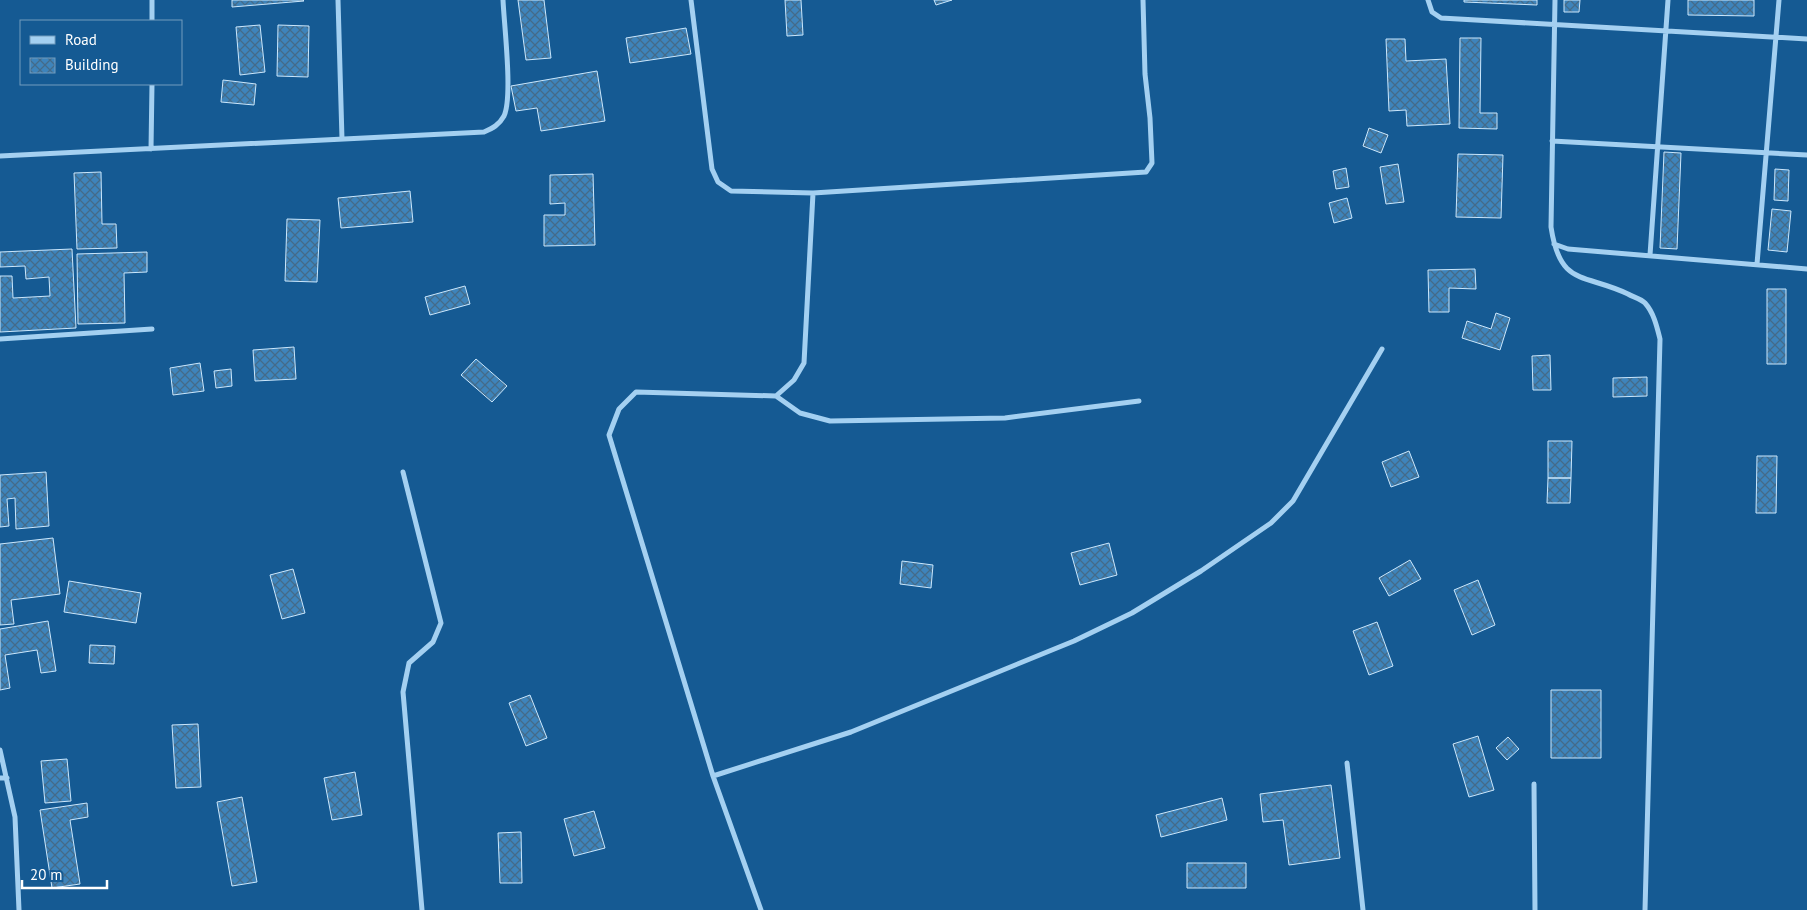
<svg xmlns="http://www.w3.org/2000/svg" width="1807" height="910" font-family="'PT Sans',sans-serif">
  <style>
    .building { fill: url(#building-cross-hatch); stroke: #cbe7fc }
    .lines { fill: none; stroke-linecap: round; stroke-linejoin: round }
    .minor { stroke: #a4d0f1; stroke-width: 5 }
  </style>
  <defs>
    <pattern id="building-cross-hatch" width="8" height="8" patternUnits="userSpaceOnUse" patternTransform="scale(1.25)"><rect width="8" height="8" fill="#3e84bb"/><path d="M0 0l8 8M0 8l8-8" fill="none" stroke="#446b89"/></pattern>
  </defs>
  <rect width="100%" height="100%" fill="#155a93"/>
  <!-- building -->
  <path class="building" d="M232,0H303L304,1L232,7Z
    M518,0H544L551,58L526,60Z
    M785,0H801L803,35L787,36Z
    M934,0H952L936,5Z
    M1464,0H1537V5L1464,2Z
    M1564,0H1580L1579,12H1564Z
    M1688,0H1754V16L1688,15Z
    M260,25L265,72L240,75L236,27Z
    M278,25L309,26L308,77L277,76Z
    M686,28L691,54L630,63L626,38Z
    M1460,38H1481L1480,113H1497V129L1459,128Z
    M1386,39H1405L1406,61L1446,59L1450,124L1407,126L1406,110L1389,111Z
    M597,71L605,121L541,131L537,108L516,111L511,86Z
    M223,80L256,84L254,105L221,102Z
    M1369,128L1388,135L1381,153L1363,146Z
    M1664,152L1681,153L1677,249L1660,248Z
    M1458,154L1503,155L1501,218L1456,217Z
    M1398,164L1404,202L1386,204L1380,167Z
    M1346,168L1349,187L1336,189L1333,171Z
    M1775,169L1789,170L1788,201L1774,200Z
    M101,172L102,224H116L117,248L77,249L74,173Z
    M593,174L595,245L544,246V215H565V203L550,204V175Z
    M410,191L413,222L341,228L338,198Z
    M1347,198L1352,218L1334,223L1329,203Z
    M1772,209L1791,211L1787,252L1768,250Z
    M287,219L320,220L317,282L285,281Z
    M72,249L76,328L0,332V276H12L13,298L50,296L49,277L26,279L25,266L0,267V252Z
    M147,252V272L124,273L125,323L78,324L77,254Z
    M1475,269L1476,289L1449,288V312H1429L1428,270Z
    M465,286L470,304L430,315L425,297Z
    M1767,289H1786V364H1767Z
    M1496,313L1510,318L1500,350L1462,338L1467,321L1491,329Z
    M294,347L296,379L255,381L253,350Z
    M1550,355L1551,390H1533L1532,356Z
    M476,359L507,386L492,402L461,375Z
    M200,363L204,391L173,395L170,368Z
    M231,369L232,386L216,388L214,371Z
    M1647,377V396L1613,397V378Z
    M1548,441H1572L1571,478H1548Z
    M1409,451L1419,477L1391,487L1382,462Z
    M1757,456H1777L1776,513H1756Z
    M46,472L49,526L16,529L15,498L7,499L9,526L0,527V475Z
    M1548,478H1571L1570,503H1547Z
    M53,538L60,594L11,600L14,624L0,625V544Z
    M1109,543L1117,575L1080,585L1071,553Z
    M1410,560L1421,579L1389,596L1379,578Z
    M902,561L933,565L931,588L900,584Z
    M293,569L305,613L282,619L270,575Z
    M1478,580L1495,625L1472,635L1454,590Z
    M69,581L141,593L136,623L64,612Z
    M48,621L56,671L41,673L37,650L5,655L10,688L0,690V629Z
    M1377,622L1393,666L1369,675L1353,631Z
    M90,645L115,646L114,664L89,663Z
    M1551,690H1601V758H1551Z
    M530,695L547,738L526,746L509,703Z
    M198,724L201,787L176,788L172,725Z
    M1478,736L1494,790L1469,797L1453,744Z
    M1508,737L1519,749L1507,760L1496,748Z
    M67,759L71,801L45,803L41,761Z
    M355,772L362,815L332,820L324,778Z
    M1331,785L1340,858L1289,865L1283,820L1263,822L1260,794Z
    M242,797L257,882L232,886L217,802Z
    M1222,798L1227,820L1161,837L1156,815Z
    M87,803L88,817L70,820L80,884L52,888L40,810Z
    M594,811L605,848L574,856L564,819Z
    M521,832L522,883H500L498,833Z
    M1187,863H1246V888H1187Z"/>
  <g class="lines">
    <!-- minor -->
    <path class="minor" d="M152,0V21
      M338,0L342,139
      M691,0L712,169L718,182L731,191L813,193L804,363L794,380L776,396L636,392L619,409L609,435L713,776
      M1428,0L1432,12L1441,18L1807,39
      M1555,0L1551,227C1560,287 1584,273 1628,294C1633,297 1641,299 1645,303C1654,313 1657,327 1660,339L1645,910
      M1552,141L1807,155
      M151,149L152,84
      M0,156L484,132C493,128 499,125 504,116C513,97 504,24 503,0
      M813,193L1146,172L1152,163L1150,118L1145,74L1143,0
      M1554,244L1568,249L1807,269
      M1650,255L1668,0
      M1757,264L1779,0
      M0,339L152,329
      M776,396L800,413L830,421L1005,418L1139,401
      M403,472L441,623L433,642L409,663L403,692L422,910
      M0,750L15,817L19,910
      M1347,763L1363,910
      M0,778H7
      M1534,784L1535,910
      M761,910L713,776L851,732L1074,641L1132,613L1201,571L1271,523L1293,501L1382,349"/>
  </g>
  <!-- legend -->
  <rect x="20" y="20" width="162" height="65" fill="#155a93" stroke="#739cbe"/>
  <rect x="30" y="36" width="25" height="8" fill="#a4d0f1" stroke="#739cbe"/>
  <text x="65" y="45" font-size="15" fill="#ffffff">Road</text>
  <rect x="30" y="58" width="25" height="15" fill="url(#building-cross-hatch)" stroke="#739cbe"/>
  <text x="65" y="70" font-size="15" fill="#ffffff">Building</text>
  <!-- scale -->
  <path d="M22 880v8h85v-8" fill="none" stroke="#ffffff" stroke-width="2.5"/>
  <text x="30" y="880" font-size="15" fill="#ffffff" stroke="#155a93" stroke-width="4" paint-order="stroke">20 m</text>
</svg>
